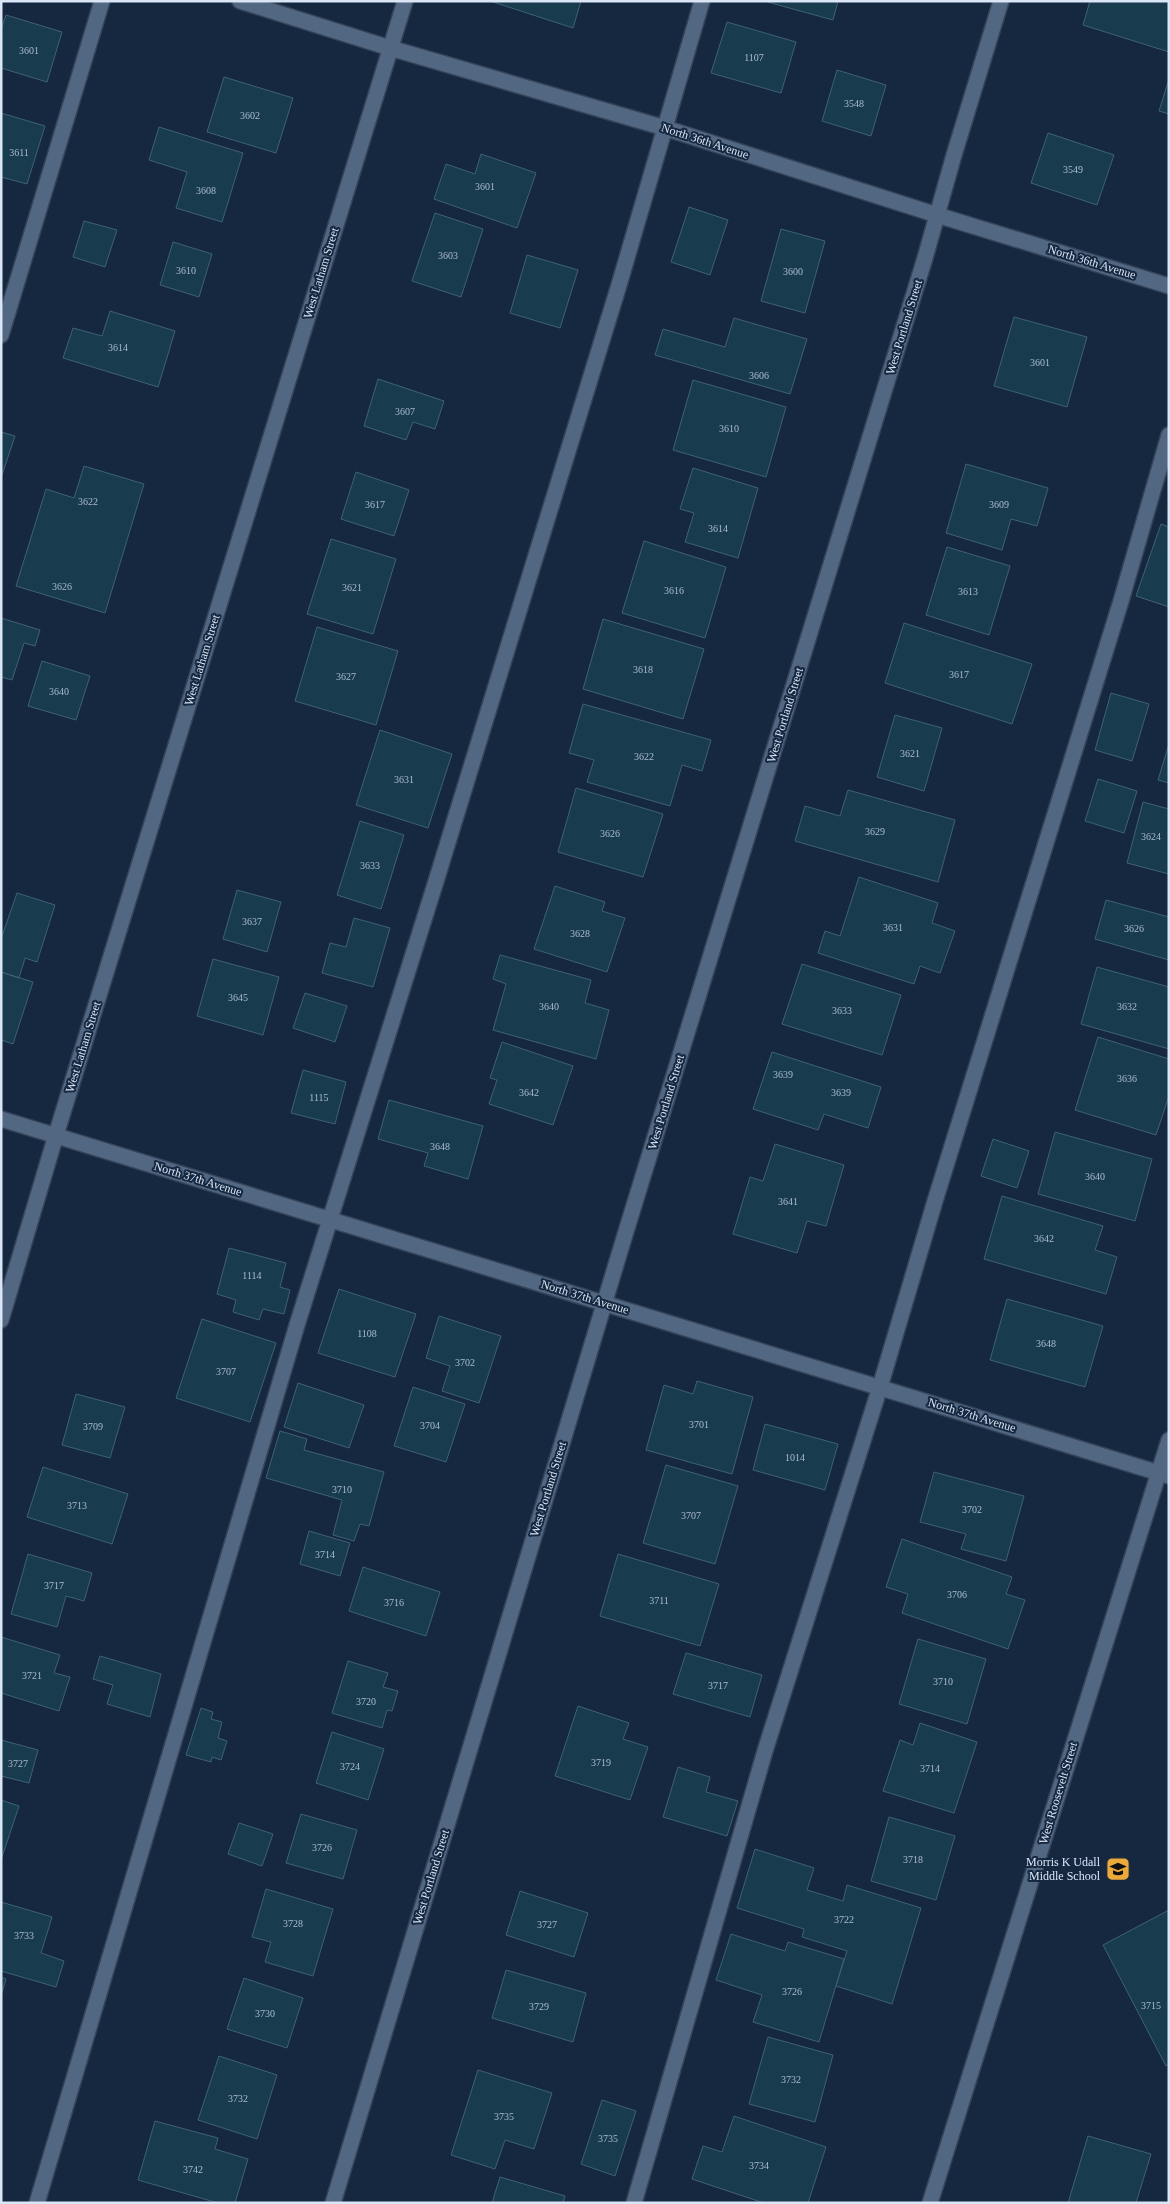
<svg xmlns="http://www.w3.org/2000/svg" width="1170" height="2204" font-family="'Times New Roman',serif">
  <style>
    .building { fill: #193b4e; stroke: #3f6175 }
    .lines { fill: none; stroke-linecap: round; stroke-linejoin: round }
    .lane-casing { stroke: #354358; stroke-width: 18 }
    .street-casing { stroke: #354358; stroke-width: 18 }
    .secondary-casing { stroke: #354358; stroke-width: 18 }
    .lane { stroke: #516782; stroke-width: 15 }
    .street { stroke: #516782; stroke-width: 15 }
    .secondary { stroke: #516782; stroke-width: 15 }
    .labels { text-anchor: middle; stroke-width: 4; stroke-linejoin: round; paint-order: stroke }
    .number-label { font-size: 10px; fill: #abc }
    .street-label { font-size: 12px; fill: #dae6f6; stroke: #152840 }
    .poi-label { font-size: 12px; fill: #dae6f6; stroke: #152840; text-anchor: end }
  </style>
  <rect width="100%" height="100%" fill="#152840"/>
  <!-- building -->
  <path class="building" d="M490,1H581L573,28Z
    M764,1H838L833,20Z
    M1090,1H1169V52L1083,25Z
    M6,15L62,32L47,82L1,68V29Z
    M727,22L796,42L781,93L711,73Z
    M837,70L886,85L871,136L822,121Z
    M224,77L293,98L276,153L207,132Z
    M1169,79V114L1159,111Z
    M1,113L45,126L27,184L1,177Z
    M159,127L243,153L222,222L176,208L187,172L149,160Z
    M1048,133L1114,155L1097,205L1031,183Z
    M481,154L536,173L517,228L434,199L446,164L475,174Z
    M689,207L728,220L710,275L671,262Z
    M435,213L483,229L461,297L412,281Z
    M84,221L117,230L105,267L73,257Z
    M781,229L825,241L805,313L761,301Z
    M173,242L212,254L199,297L160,285Z
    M527,255L578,270L560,328L510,313Z
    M110,311L175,331L158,387L63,358L73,328L102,336Z
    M1014,317L1087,337L1067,407L994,386Z
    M734,318L807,339L790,394L655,355L663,329L725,347Z
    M378,379L444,401L435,429L413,422L406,440L364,426Z
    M693,380L786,407L766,477L673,450Z
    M1,432L15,436L1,478Z
    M966,464L1048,488L1037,526L1011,519L1002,550L946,533Z
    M84,466L144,484L105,613L16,586L46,489L74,498Z
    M693,468L758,488L738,558L685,542L694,513L680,509Z
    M356,472L409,490L394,536L341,519Z
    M1161,524L1169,527V607L1136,596Z
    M331,539L396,559L373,634L307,614Z
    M644,541L726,567L705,638L622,613Z
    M947,547L1010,566L989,635L926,615Z
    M1,618L40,630L35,646L24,643L12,680L1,677Z
    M603,619L704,649L683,719L583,689Z
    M904,623L1032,664L1012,724L885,683Z
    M317,627L398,651L376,725L295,701Z
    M42,661L90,676L76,720L28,706Z
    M1111,693L1149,704L1132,761L1095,750Z
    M583,704L711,740L702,771L682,765L670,806L587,782L594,760L569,753Z
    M895,715L942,728L924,791L877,777Z
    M380,730L452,754L428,828L356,805Z
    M1169,744V783L1158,780Z
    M1098,779L1137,791L1124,833L1085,821Z
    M576,788L663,814L643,877L558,852Z
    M848,790L955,820L938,882L795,841L805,806L840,816Z
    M1143,802L1169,809V874L1127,863Z
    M360,821L404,835L381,909L337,895Z
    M859,877L938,903L932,923L955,931L940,973L920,966L914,984L818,953L825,931L840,936Z
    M555,886L605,902L602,911L625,918L607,972L534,949Z
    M237,890L281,902L267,952L223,939Z
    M17,893L55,905L37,962L25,958L19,978L1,972V939Z
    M1106,900L1169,917V960L1095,939Z
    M354,918L390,928L373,987L322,973L330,943L346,947Z
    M500,955L591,980L585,1003L609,1010L596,1059L493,1030L506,984L493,979Z
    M213,959L279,977L263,1035L197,1016Z
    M802,964L901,995L882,1055L782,1024Z
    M1097,967L1169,987V1049L1081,1024Z
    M1,972L33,982L13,1044L1,1040Z
    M305,993L347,1006L335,1042L293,1028Z
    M1098,1037L1169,1059V1096L1156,1135L1075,1110Z
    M502,1042L573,1066L553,1125L489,1104L497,1080L490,1078Z
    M772,1052L881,1087L868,1128L824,1114L818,1130L753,1109Z
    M303,1070L346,1082L335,1124L291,1113Z
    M389,1100L483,1126L468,1179L424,1166L428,1153L378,1139Z
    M1055,1132L1152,1159L1135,1221L1038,1194Z
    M993,1139L1029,1151L1017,1188L981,1176Z
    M775,1144L844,1165L826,1226L807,1221L797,1253L733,1234L750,1177L763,1181Z
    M1002,1196L1103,1226L1095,1250L1117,1257L1106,1294L984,1259Z
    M229,1248L286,1263L280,1287L290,1290L284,1314L263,1309L259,1320L233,1312L236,1300L217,1294Z
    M339,1289L416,1314L395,1377L318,1353Z
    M1007,1299L1103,1326L1085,1387L990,1360Z
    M439,1316L501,1336L479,1403L442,1391L450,1366L426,1358Z
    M202,1319L276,1343L250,1422L176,1398Z
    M697,1381L753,1397L732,1474L646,1450L664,1385L693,1394Z
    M298,1383L364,1405L349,1448L284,1427Z
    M413,1387L465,1404L446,1462L394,1446Z
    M76,1394L125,1407L110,1458L62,1445Z
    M765,1424L838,1444L825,1490L753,1470Z
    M280,1431L307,1439L304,1450L384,1472L369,1526L360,1524L354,1541L333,1535L342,1500L266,1478Z
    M666,1465L738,1486L715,1564L643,1543Z
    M43,1467L128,1494L112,1544L27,1517Z
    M934,1472L1024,1496L1006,1561L961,1549L966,1534L920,1522Z
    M309,1531L350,1543L340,1576L300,1564Z
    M902,1539L1012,1577L1006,1594L1025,1600L1008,1649L902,1613L908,1594L886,1587Z
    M28,1554L92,1573L84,1601L66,1596L57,1627L11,1614Z
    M618,1554L719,1584L700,1646L600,1616Z
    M363,1567L440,1592L426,1636L349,1611Z
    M1,1637L60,1655L54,1673L70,1677L59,1711L1,1693Z
    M918,1639L986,1659L967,1724L899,1704Z
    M686,1653L762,1675L750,1717L673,1694Z
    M100,1656L161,1674L150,1717L107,1704L113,1685L93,1679Z
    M348,1661L388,1673L383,1687L398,1691L392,1711L387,1710L382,1728L332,1713Z
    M578,1706L629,1723L623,1739L648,1747L630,1800L555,1776Z
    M201,1708L213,1712L211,1719L222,1722L218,1738L227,1741L221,1760L212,1757L211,1762L186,1755Z
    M920,1723L977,1742L954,1813L883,1791L900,1740L913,1745Z
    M332,1732L384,1749L368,1800L316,1783Z
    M1,1740L38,1750L29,1783L1,1776Z
    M678,1767L710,1777L706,1792L738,1801L727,1836L663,1817Z
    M1,1800L19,1806L1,1860Z
    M301,1814L357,1830L343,1879L286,1863Z
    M889,1817L955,1836L936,1900L871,1881Z
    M239,1823L273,1834L262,1866L228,1854Z
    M755,1849L814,1868L807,1890L843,1901L847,1885L921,1908L892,2004L836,1986L847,1951L802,1937L804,1929L737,1908Z
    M266,1889L333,1909L313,1976L265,1962L271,1942L252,1937Z
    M520,1891L588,1913L574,1957L506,1935Z
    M1,1902L52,1917L41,1953L64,1961L56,1987L1,1971Z
    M1169,1910V2064L1166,2066L1103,1945Z
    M731,1934L785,1951L788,1942L844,1959L819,2042L753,2022L762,1995L716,1980Z
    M506,1970L586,1993L573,2042L492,2018Z
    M1,1977L6,1979L1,1996Z
    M244,1978L303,1998L287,2048L227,2029Z
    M768,2037L833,2055L815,2122L749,2104Z
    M219,2056L277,2075L257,2139L198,2120Z
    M478,2070L552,2093L534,2149L505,2140L495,2169L451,2155Z
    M602,2100L636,2111L615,2176L581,2164Z
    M734,2116L826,2147L808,2203H764L692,2179L703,2146L722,2152Z
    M155,2121L218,2138L215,2149L248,2159L235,2203H218L138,2180Z
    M1088,2136L1151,2154L1136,2203H1068Z
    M500,2177L565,2196L563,2203H492Z"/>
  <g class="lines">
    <!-- lane casing -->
    <g class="lane-casing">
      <path id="lane" d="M1,335L102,1
        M37,2203L297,1325L437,878L619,285L702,1
        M634,2203L765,1751L880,1387L935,1201L1121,601L1169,435"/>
    </g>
    <!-- street casing -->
    <g class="street-casing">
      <path id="street" d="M240,1L390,48L665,128L937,215L1169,286
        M1,1119L1169,1476
        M1,1320L56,1135L405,1
        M333,2203L624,1238L925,258L954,155L1001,1"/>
    </g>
    <!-- secondary casing -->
    <g class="secondary-casing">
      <path id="secondary" d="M930,2203L1169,1440"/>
    </g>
    <!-- lane -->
    <use href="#lane" class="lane"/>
    <!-- street -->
    <use href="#street" class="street"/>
    <!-- secondary -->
    <use href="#secondary" class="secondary"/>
  </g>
  <!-- icons -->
  <defs>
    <g id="school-square" transform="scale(1.25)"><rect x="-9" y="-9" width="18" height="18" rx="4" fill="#eca93b" stroke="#152840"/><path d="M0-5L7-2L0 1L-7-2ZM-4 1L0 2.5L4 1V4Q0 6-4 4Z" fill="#111"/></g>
  </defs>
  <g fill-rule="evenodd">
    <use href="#school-square" x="1118" y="1869"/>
  </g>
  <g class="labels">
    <!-- number labels -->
    <g class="number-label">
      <text x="29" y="54">3601</text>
      <text x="754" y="61">1107</text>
      <text x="854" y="107">3548</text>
      <text x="250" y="119">3602</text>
      <text x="19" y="156">3611</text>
      <text x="1073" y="173">3549</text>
      <text x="485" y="190">3601</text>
      <text x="206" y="194">3608</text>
      <text x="448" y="259">3603</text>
      <text x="186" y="274">3610</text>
      <text x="793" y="275">3600</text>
      <text x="118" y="351">3614</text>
      <text x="1040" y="366">3601</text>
      <text x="759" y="379">3606</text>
      <text x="405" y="415">3607</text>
      <text x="729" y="432">3610</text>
      <text x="88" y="505">3622</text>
      <text x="375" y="508">3617</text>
      <text x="999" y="508">3609</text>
      <text x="718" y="532">3614</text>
      <text x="62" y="590">3626</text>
      <text x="352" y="591">3621</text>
      <text x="674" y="594">3616</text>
      <text x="968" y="595">3613</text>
      <text x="643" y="673">3618</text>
      <text x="959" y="678">3617</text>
      <text x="346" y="680">3627</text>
      <text x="59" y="695">3640</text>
      <text x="910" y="757">3621</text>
      <text x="644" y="760">3622</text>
      <text x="404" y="783">3631</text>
      <text x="875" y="835">3629</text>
      <text x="610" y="837">3626</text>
      <text x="1151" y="840">3624</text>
      <text x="370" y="869">3633</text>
      <text x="252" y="925">3637</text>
      <text x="893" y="931">3631</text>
      <text x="1134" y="932">3626</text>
      <text x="580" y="937">3628</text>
      <text x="238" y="1001">3645</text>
      <text x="549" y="1010">3640</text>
      <text x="1127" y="1010">3632</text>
      <text x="842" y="1014">3633</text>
      <text x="783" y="1078">3639</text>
      <text x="1127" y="1082">3636</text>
      <text x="529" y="1096">3642</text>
      <text x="841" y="1096">3639</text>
      <text x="319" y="1101">1115</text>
      <text x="440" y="1150">3648</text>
      <text x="1095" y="1180">3640</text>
      <text x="788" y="1205">3641</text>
      <text x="1044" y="1242">3642</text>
      <text x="252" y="1279">1114</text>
      <text x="367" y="1337">1108</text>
      <text x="1046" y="1347">3648</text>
      <text x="465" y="1366">3702</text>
      <text x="226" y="1375">3707</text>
      <text x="699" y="1428">3701</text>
      <text x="430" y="1429">3704</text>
      <text x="93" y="1430">3709</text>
      <text x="795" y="1461">1014</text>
      <text x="342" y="1493">3710</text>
      <text x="77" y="1509">3713</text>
      <text x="972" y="1513">3702</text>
      <text x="691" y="1519">3707</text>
      <text x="325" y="1558">3714</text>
      <text x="54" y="1589">3717</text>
      <text x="957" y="1598">3706</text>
      <text x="659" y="1604">3711</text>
      <text x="394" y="1606">3716</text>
      <text x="32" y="1679">3721</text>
      <text x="943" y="1685">3710</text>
      <text x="718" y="1689">3717</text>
      <text x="366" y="1705">3720</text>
      <text x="601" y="1766">3719</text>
      <text x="18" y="1767">3727</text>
      <text x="350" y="1770">3724</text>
      <text x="930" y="1772">3714</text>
      <text x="322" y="1851">3726</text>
      <text x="913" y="1863">3718</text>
      <text x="844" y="1923">3722</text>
      <text x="293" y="1927">3728</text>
      <text x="547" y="1928">3727</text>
      <text x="24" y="1939">3733</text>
      <text x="792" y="1995">3726</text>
      <text x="1151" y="2009">3715</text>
      <text x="539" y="2010">3729</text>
      <text x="265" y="2017">3730</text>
      <text x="791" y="2083">3732</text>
      <text x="238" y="2102">3732</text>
      <text x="504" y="2120">3735</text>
      <text x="608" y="2142">3735</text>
      <text x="759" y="2169">3734</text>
      <text x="193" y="2173">3742</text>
    </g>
    <!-- street labels -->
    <g class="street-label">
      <text transform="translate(705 141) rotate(18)" y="4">North 36th Avenue</text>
      <text transform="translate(1092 262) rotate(17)" y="4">North 36th Avenue</text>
      <text transform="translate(321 273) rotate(-73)" y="4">West Latham Street</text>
      <text transform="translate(904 327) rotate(-73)" y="4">West Portland Street</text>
      <text transform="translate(202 660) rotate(-73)" y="4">West Latham Street</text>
      <text transform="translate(785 715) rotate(-73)" y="4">West Portland Street</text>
      <text transform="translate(83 1047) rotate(-73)" y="4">West Latham Street</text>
      <text transform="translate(666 1102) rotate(-73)" y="4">West Portland Street</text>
      <text transform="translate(198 1179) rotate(17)" y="4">North 37th Avenue</text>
      <text transform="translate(585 1297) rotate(17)" y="4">North 37th Avenue</text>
      <text transform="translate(972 1415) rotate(17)" y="4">North 37th Avenue</text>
      <text transform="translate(548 1489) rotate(-73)" y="4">West Portland Street</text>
      <text transform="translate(1058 1793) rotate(-73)" y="4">West Roosevelt Street</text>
      <text transform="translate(431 1877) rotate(-73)" y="4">West Portland Street</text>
    </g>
    <!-- poi labels -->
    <g class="poi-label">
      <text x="1100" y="1866">Morris K Udall<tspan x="1100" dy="14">Middle School</tspan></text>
    </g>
  </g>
  <!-- border -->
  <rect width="1170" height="2204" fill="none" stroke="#dae6f6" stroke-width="5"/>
</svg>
